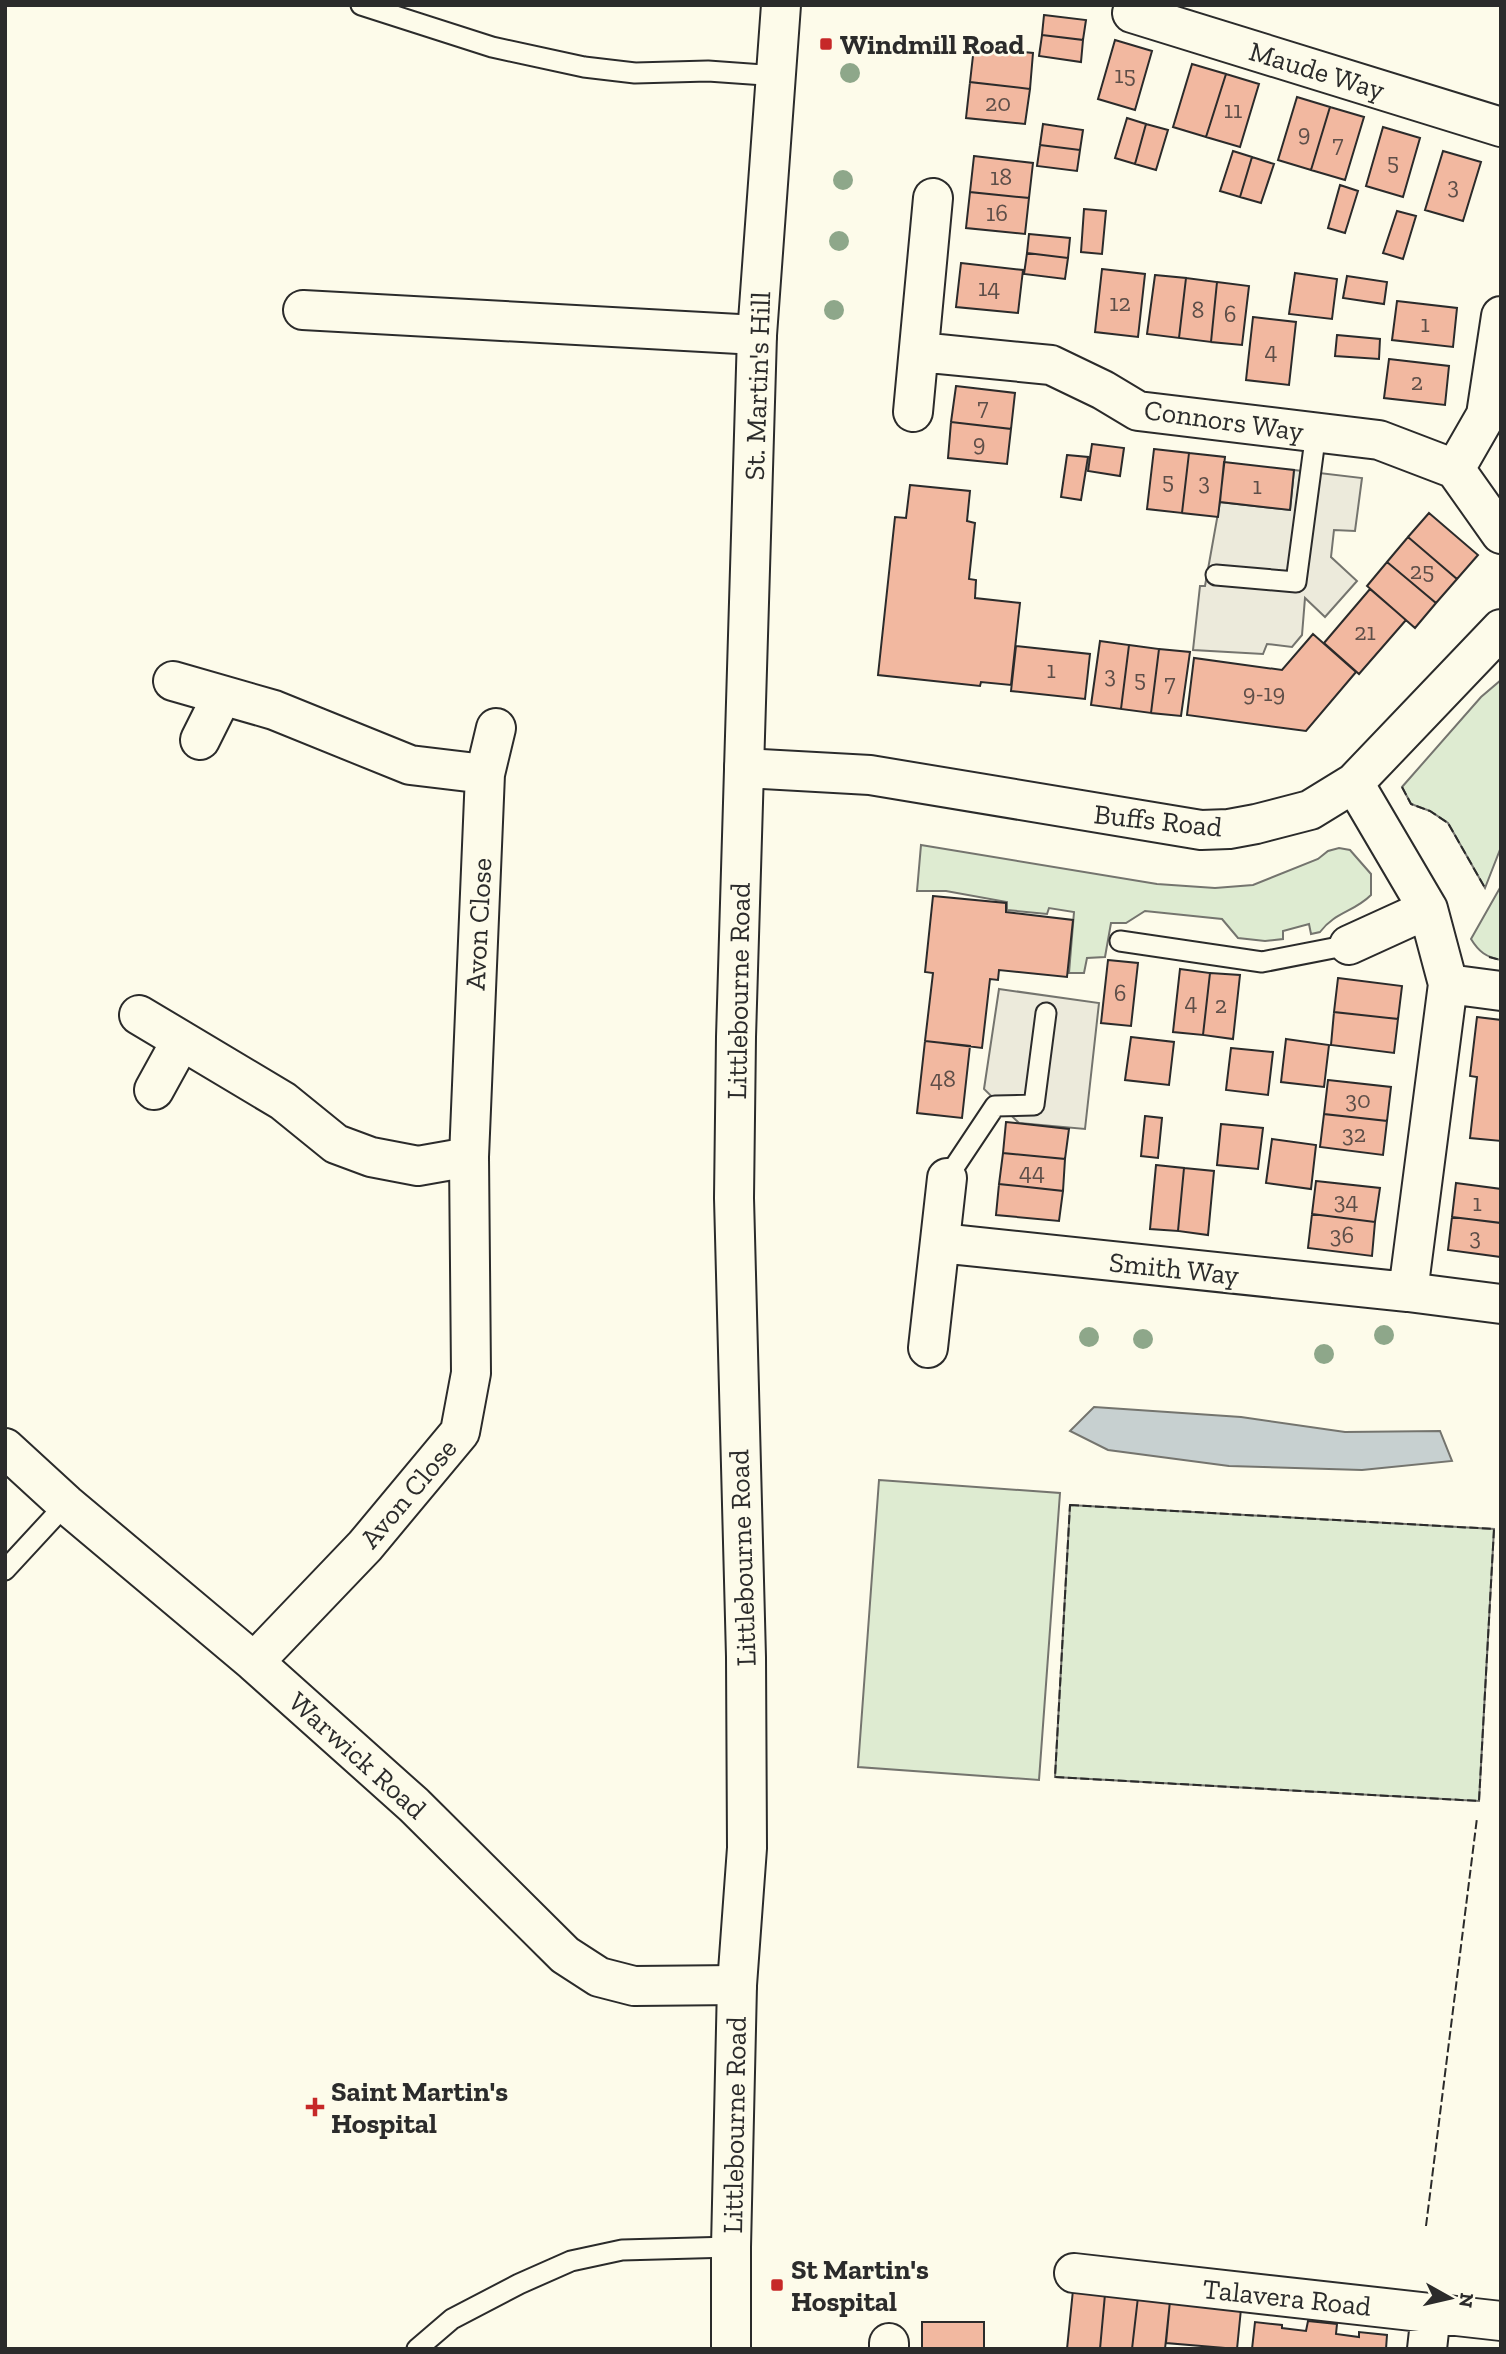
<svg xmlns="http://www.w3.org/2000/svg" width="1506" height="2354" font-family="'Zilla Slab',serif">
  <style>
    .green { fill: #deebd1; stroke: #74746e; stroke-width: 2 }
    .parking { fill: #eceadb; stroke: #74746e; stroke-width: 2 }
    .water { fill: #c7d0d0; stroke: #74746e; stroke-width: 2 }
    .building { fill: #f2b8a0; stroke: #2b2b2b; stroke-width: 2 }
    .lines { fill: none; stroke-linecap: round; stroke-linejoin: round }
    .service-casing { stroke: #2b2b2b; stroke-width: 23 }
    .minor-casing { stroke: #2b2b2b; stroke-width: 42 }
    .primary-casing { stroke: #2b2b2b; stroke-width: 42 }
    .service { stroke: #fdfbea; stroke-width: 19 }
    .minor { stroke: #fdfbea; stroke-width: 38 }
    .primary { stroke: #fdfbea; stroke-width: 38 }
    .fence { stroke: #2b2b2b; stroke-width: 2; stroke-dasharray: 9 3.5; stroke-linecap: butt }
    .tree { fill: #8ea78a }
    .poi-dot { fill: #c62828; stroke: #fdfbea; stroke-width: 2.5 }
    .labels { text-anchor: middle; stroke-width: 5; stroke-linejoin: round; paint-order: stroke }
    .number-label { font-size: 24px; fill: #5d4e48 }
    .poi-label { font-size: 28px; font-weight: bold; fill: #2b2b2b; stroke: #fdfbea; text-anchor: start }
    .street-label { font-size: 28px; fill: #2b2b2b; stroke: #fdfbea }
  </style>
  <rect width="100%" height="100%" fill="#fdfbea"/>
  <!-- green -->
  <path class="green" d="M1501,680V847L1485,888L1448,823L1430,811L1411,804L1402,787L1481,697Z
    M921,845L1157,884L1215,888L1253,885L1318,859L1328,851L1339,848L1350,850L1371,874V895C1354,912 1335,912 1320,932L1311,934L1309,924L1283,931V939L1265,941L1238,938L1222,919L1145,911L1126,923H1111L1105,957L1087,958L1084,973H1069L1074,912L1049,908L1047,914L1007,910V902L946,891H917Z
    M1501,886V960C1486,957 1479,952 1471,939Z
    M879,1480L1060,1493L1039,1780L858,1767Z
    M1070,1505L1494,1529L1479,1801L1055,1777Z"/>
  <!-- parking -->
  <path class="parking" d="M1294,470L1362,478L1355,531L1334,530L1331,557L1357,581L1325,617L1305,598L1302,635L1292,647L1267,644L1263,654L1193,650L1200,586H1205L1220,502L1290,510Z
    M999,989L1099,1003L1085,1129L1019,1123L984,1089Z"/>
  <!-- water -->
  <path class="water" d="M1094,1407L1241,1417L1345,1432L1440,1431L1452,1461L1362,1470L1229,1466L1108,1450L1070,1431Z"/>
  <!-- building -->
  <path class="building" d="M1044,15L1086,20L1083,40L1042,35Z
    M1042,35L1083,40L1081,62L1039,56Z
    M1115,40L1152,51L1135,110L1098,99Z
    M974,47L1033,53L1030,89L970,82Z
    M1192,64L1226,74L1206,137L1173,127Z
    M1226,74L1259,84L1240,147L1206,137Z
    M970,82L1030,89L1025,124L966,118Z
    M1297,97L1330,107L1311,170L1278,160Z
    M1330,107L1364,117L1345,180L1311,170Z
    M1127,118L1146,124L1135,164L1115,158Z
    M1043,124L1083,130L1080,150L1040,145Z
    M1146,124L1168,130L1156,170L1135,164Z
    M1383,127L1420,138L1403,197L1366,186Z
    M1040,145L1080,150L1077,171L1037,166Z
    M1233,151L1252,157L1240,197L1220,191Z
    M1443,151L1481,162L1463,221L1425,210Z
    M974,156L1033,163L1029,198L970,192Z
    M1252,157L1274,164L1261,203L1240,197Z
    M1340,185L1358,191L1345,233L1328,228Z
    M970,192L1029,198L1025,234L966,228Z
    M1084,209L1106,211L1102,254L1081,252Z
    M1397,211L1416,216L1403,259L1383,253Z
    M1029,234L1070,238L1068,258L1027,253Z
    M1027,253L1068,258L1065,279L1024,274Z
    M961,263L1023,270L1018,313L956,307Z
    M1102,269L1145,274L1138,337L1095,332Z
    M1295,273L1337,279L1332,319L1289,314Z
    M1155,275L1186,278L1179,338L1147,334Z
    M1347,276L1387,282L1384,304L1343,298Z
    M1186,278L1217,282L1211,342L1179,338Z
    M1217,282L1249,286L1242,345L1211,342Z
    M1397,301L1457,308L1453,347L1392,340Z
    M1253,317L1296,322L1289,385L1246,380Z
    M1337,335L1380,339L1379,359L1335,356Z
    M1389,359L1449,366L1445,405L1384,398Z
    M956,386L1015,393L1011,429L951,422Z
    M951,422L1011,429L1007,464L948,458Z
    M1092,444L1124,448L1120,476L1088,471Z
    M1154,449L1189,453L1182,513L1147,509Z
    M1189,453L1225,457L1218,517L1182,513Z
    M1067,455L1088,457L1081,500L1061,497Z
    M1224,462L1294,470L1290,510L1220,502Z
    M910,485L970,491L967,521L975,523L969,579L976,580L975,598L1020,603L1011,685L981,682L980,686L878,675L895,517L906,518Z
    M1429,513L1478,555L1457,579L1408,537Z
    M1408,537L1457,579L1436,603L1387,562Z
    M1387,562L1436,603L1415,628L1367,586Z
    M1370,589L1406,620L1359,674L1324,643Z
    M1313,634L1356,672L1306,731L1187,715L1194,658L1282,670Z
    M1100,641L1129,645L1121,709L1091,705Z
    M1129,645L1159,649L1151,713L1121,709Z
    M1016,646L1090,654L1085,699L1011,691Z
    M1159,649L1190,652L1181,716L1151,713Z
    M933,896L1006,903V912L1073,920L1067,977L999,970L998,980L990,979L982,1048L925,1041L933,973L925,972Z
    M1108,960L1138,963L1131,1026L1101,1023Z
    M1180,969L1210,973L1203,1035L1173,1032Z
    M1210,973L1240,975L1233,1039L1203,1035Z
    M1338,978L1402,986L1398,1019L1334,1012Z
    M1334,1012L1398,1019L1394,1053L1331,1045Z
    M1477,1017L1501,1020V1141L1470,1138L1477,1077L1470,1076Z
    M1131,1037L1174,1042L1169,1085L1125,1080Z
    M1286,1039L1329,1045L1324,1087L1281,1082Z
    M925,1041L970,1046L962,1118L917,1113Z
    M1231,1048L1273,1052L1268,1095L1226,1090Z
    M1328,1080L1391,1087L1387,1121L1324,1114Z
    M1324,1114L1387,1121L1383,1155L1320,1147Z
    M1145,1116L1162,1118L1158,1158L1141,1156Z
    M1006,1122L1069,1129L1065,1159L1003,1153Z
    M1221,1124L1263,1128L1258,1169L1217,1165Z
    M1272,1139L1316,1145L1311,1189L1266,1183Z
    M1003,1153L1065,1159L1063,1191L999,1184Z
    M1156,1165L1184,1168L1178,1231L1150,1229Z
    M1184,1168L1214,1171L1208,1235L1178,1231Z
    M1316,1181L1380,1188L1375,1222L1312,1214Z
    M1456,1183L1501,1189V1223L1452,1217Z
    M999,1184L1063,1191L1059,1221L996,1215Z
    M1312,1214L1375,1222L1372,1256L1308,1248Z
    M1452,1217L1501,1223V1257L1448,1250Z
    M1073,2290L1105,2294L1100,2349H1067Z
    M1105,2294L1138,2297L1132,2349H1100Z
    M1138,2297L1170,2301L1165,2349H1132Z
    M1170,2301L1241,2309L1237,2349L1166,2343Z
    M1308,2321L1337,2324L1336,2334L1359,2337V2332L1387,2335L1386,2349H1252L1255,2322L1282,2325V2328L1306,2331Z
    M922,2322H984V2349H922Z"/>
  <g class="lines">
    <!-- service casing -->
    <g class="service-casing">
      <path id="service" d="M361,5L492,47L584,67L635,73L708,71L778,76
        M1216,575L1296,582L1316,432
        M1120,941L1262,962L1349,945
        M947,1178L995,1106L1034,1105L1046,1013
        M5,1570L66,1504
        M417,2349L452,2319L519,2284L571,2261L622,2250L731,2247"/>
    </g>
    <!-- minor casing -->
    <g class="minor-casing">
      <path id="minor" d="M1132,13L1501,127
        M303,310L757,335
        M919,352L1051,365L1103,390L1138,411L1379,440L1455,469L1501,534
        M913,412L933,198
        M1455,469L1486,415L1501,316
        M173,681L274,710L410,765L485,774
        M200,740L222,696
        M744,768L870,775L1201,830L1229,829L1256,824L1310,810L1354,783L1501,629
        M1354,783L1428,909L1448,984L1408,1292
        M1349,945L1428,909
        M1448,984L1501,991
        M139,1015L283,1101L336,1144L371,1157L418,1166L469,1157
        M154,1090L181,1041
        M940,1243L1408,1292L1501,1304
        M928,1348L947,1178
        M5,1448L66,1504L254,1662L414,1805L565,1955L599,1977L634,1986L737,1985
        M254,1662L365,1546L460,1432L471,1373L469,1157L485,774L496,728
        M1074,2273L1501,2321
        M889,2343V2349
        M1427,2349L1431,2313"/>
    </g>
    <!-- primary casing -->
    <g class="primary-casing">
      <path id="primary" d="M731,2349V2247L737,1985L747,1848L746,1657L734,1198L736,1037L757,335L781,5"/>
    </g>
    <!-- service -->
    <use href="#service" class="service"/>
    <!-- minor -->
    <use href="#minor" class="minor"/>
    <!-- primary -->
    <use href="#primary" class="primary"/>
    <!-- fence -->
    <path class="fence" d="M1402,787L1411,804L1430,811L1448,823L1485,888
      M1489,957L1501,960
      M1070,1505L1494,1529L1479,1801L1055,1777Z
      M1426,2226L1477,1818"/>
  </g>
  <!-- trees -->
  <g class="tree">
    <circle cx="850" cy="73" r="10"/>
    <circle cx="843" cy="180" r="10"/>
    <circle cx="839" cy="241" r="10"/>
    <circle cx="834" cy="310" r="10"/>
    <circle cx="1384" cy="1335" r="10"/>
    <circle cx="1089" cy="1337" r="10"/>
    <circle cx="1143" cy="1339" r="10"/>
    <circle cx="1324" cy="1354" r="10"/>
  </g>
  <!-- markers -->
  <g class="poi-dot">
    <rect x="819" y="37" width="14" height="14" rx="3.5"/>
    <path d="M311.5 2096.5h7v7h7v7h-7v7h-7v-7h-7v-7h7z"/>
    <rect x="770" y="2278" width="14" height="14" rx="3.5"/>
  </g>
  <g class="labels">
    <!-- number labels -->
    <g class="number-label">
      <text x="1125" y="83">15</text>
      <text x="998" y="111">20</text>
      <text x="1233" y="118">11</text>
      <text x="1304" y="141">9</text>
      <text x="1338" y="152">7</text>
      <text x="1393" y="170">5</text>
      <text x="1001" y="185">18</text>
      <text x="1453" y="194">3</text>
      <text x="997" y="221">16</text>
      <text x="989" y="296">14</text>
      <text x="1120" y="311">12</text>
      <text x="1198" y="318">8</text>
      <text x="1230" y="322">6</text>
      <text x="1425" y="332">1</text>
      <text x="1271" y="359">4</text>
      <text x="1417" y="390">2</text>
      <text x="983" y="415">7</text>
      <text x="979" y="451">9</text>
      <text x="1168" y="489">5</text>
      <text x="1204" y="490">3</text>
      <text x="1257" y="494">1</text>
      <text x="1422" y="579">25</text>
      <text x="1365" y="640">21</text>
      <text x="1051" y="678">1</text>
      <text x="1110" y="683">3</text>
      <text x="1140" y="687">5</text>
      <text x="1170" y="691">7</text>
      <text x="1264" y="701">9-19</text>
      <text x="1120" y="1001">6</text>
      <text x="1191" y="1010">4</text>
      <text x="1221" y="1013">2</text>
      <text x="943" y="1087">48</text>
      <text x="1358" y="1108">30</text>
      <text x="1354" y="1142">32</text>
      <text x="1032" y="1180">44</text>
      <text x="1346" y="1209">34</text>
      <text x="1477" y="1211">1</text>
      <text x="1342" y="1243">36</text>
      <text x="1475" y="1245">3</text>
    </g>
    <!-- poi labels -->
    <g class="poi-label">
      <text x="840" y="54">Windmill Road</text>
      <text x="331" y="2101">Saint Martin's<tspan x="331" dy="32">Hospital</tspan></text>
      <text x="791" y="2279">St Martin's<tspan x="791" dy="32">Hospital</tspan></text>
    </g>
    <!-- street labels -->
    <g class="street-label">
      <text transform="translate(1317 70) rotate(17)" y="10">Maude Way</text>
      <text transform="translate(757 386) rotate(-88)" y="10">St. Martin's Hill</text>
      <text transform="translate(1224 420) rotate(8)" y="10">Connors Way</text>
      <text transform="translate(1158 820) rotate(6)" y="10">Buffs Road</text>
      <text transform="translate(478 924) rotate(-87)" y="10">Avon Close</text>
      <text transform="translate(738 991) rotate(-89)" y="10">Littlebourne Road</text>
      <text transform="translate(1174 1268) rotate(6)" y="10">Smith Way</text>
      <text transform="translate(408 1493) rotate(-50)" y="10">Avon Close</text>
      <text transform="translate(742 1558) rotate(-92)" y="10">Littlebourne Road</text>
      <text transform="translate(358 1755) rotate(42)" y="10">Warwick Road</text>
      <text transform="translate(734 2125) rotate(-89)" y="10">Littlebourne Road</text>
      <text transform="translate(1287 2297) rotate(6)" y="10">Talavera Road</text>
    </g>
  </g>
  <!-- border -->
  <rect width="1506" height="2354" fill="none" stroke="#2b2b2b" stroke-width="14"/>
  <!-- north arrow -->
  <g transform="translate(1450 2298) rotate(98)" stroke="#fdfbea" stroke-width="5" paint-order="stroke">
  <path d="M0-5L12 26L0 18L-12 26Z" fill="#2b2b2b"/>
  <text y="-10" font-size="19" font-weight="bold" text-anchor="middle" fill="#2b2b2b">N</text>
  </g>
</svg>
